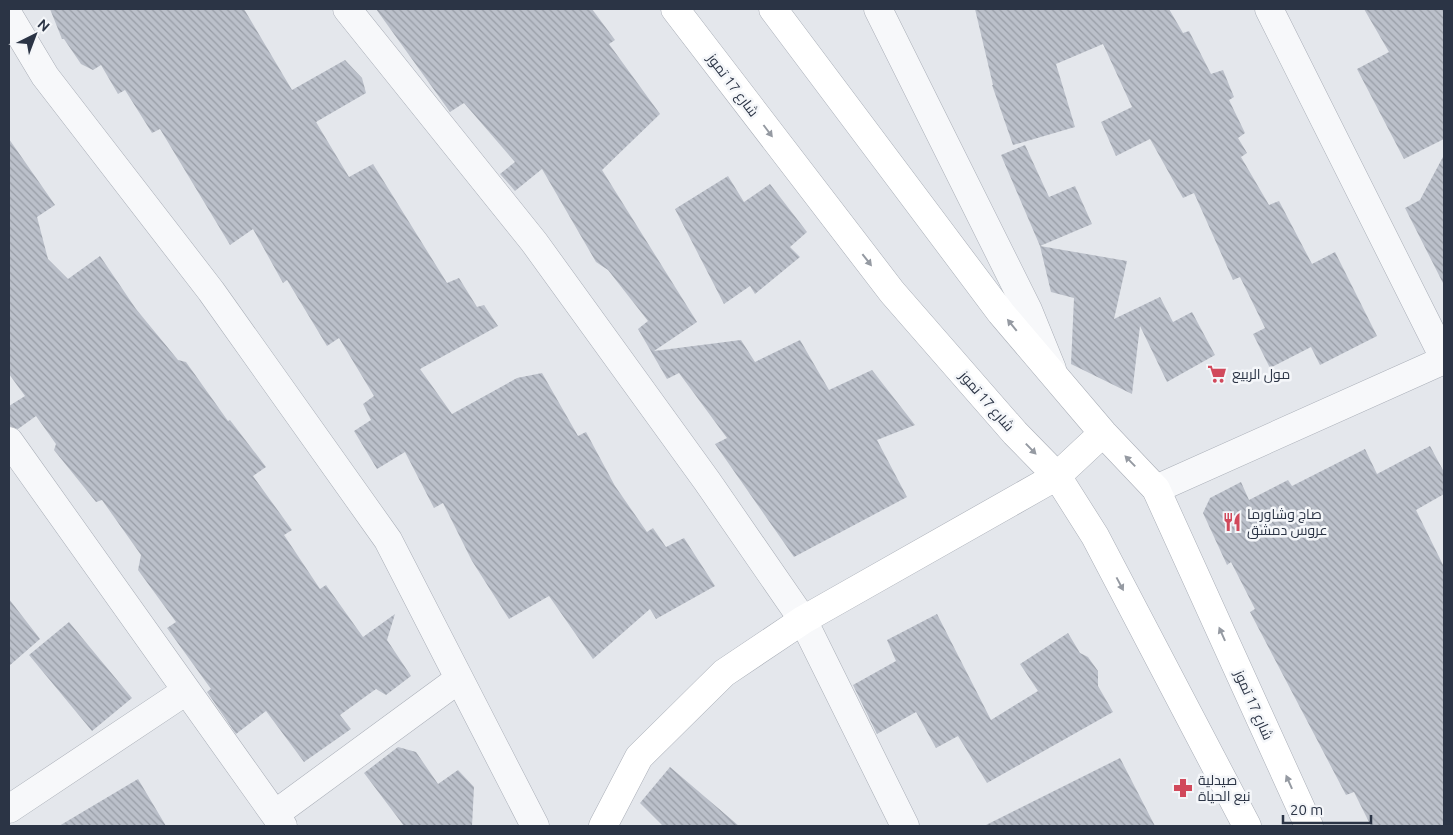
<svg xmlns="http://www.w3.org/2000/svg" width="1453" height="835" font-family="Ubuntu,Cairo,sans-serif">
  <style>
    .building { fill: url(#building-back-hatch) }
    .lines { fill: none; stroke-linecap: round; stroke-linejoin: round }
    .street-casing { stroke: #a9aeb7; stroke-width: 29 }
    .secondary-casing { stroke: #a9aeb7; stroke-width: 29 }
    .street { stroke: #f7f8fa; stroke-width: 28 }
    .secondary { stroke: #fff; stroke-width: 28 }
    .oneway { fill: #959aa2 }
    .labels { text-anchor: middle; stroke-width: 5; stroke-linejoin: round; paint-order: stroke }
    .street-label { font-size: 14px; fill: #2b3445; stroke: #f4f6f9 }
    .poi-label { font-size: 14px; fill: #2b3445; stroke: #f4f6f9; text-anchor: start }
  </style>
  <defs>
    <pattern id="building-back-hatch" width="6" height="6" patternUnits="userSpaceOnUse" patternTransform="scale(1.25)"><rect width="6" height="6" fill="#bbc0ca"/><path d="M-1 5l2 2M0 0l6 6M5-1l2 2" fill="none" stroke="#989da6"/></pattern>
  </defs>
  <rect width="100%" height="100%" fill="#e4e7ec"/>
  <!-- building -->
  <path class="building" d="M50,9H244L292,90L345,60L362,78L366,93L316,122L349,177L373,164L447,283L459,278L477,307L484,305L498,326L420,369L452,414L517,378L542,373L578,436L586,432L615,486L647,532L653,528L666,547L684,538L715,586L656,619L650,609L593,659L549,596L509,619L472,561L443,503L434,508L405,452L377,469L354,431L371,420L363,404L374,396L339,338L327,346L287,280L283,283L253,229L230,245L160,129L152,133L125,90L118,94L101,65L93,70L81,64L64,39H62Z
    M376,9H592L615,40L609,44L660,114L602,170L697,322L654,351L741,340L755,362L800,340L829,390L872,370L915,425L877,440L907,497L794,557L715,444L727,438L679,373L667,379L638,329L648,321L608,270L596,262L542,169L515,191L500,174L515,162L464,103L450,112Z
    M975,9H1169L1183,33L1189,31L1211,74L1223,70L1234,97L1229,100L1245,133L1238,138L1247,153L1241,157L1269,205L1279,201L1312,264L1335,252L1377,336L1320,365L1311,347L1270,368L1253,334L1265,328L1240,277L1233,280L1194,193L1183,198L1150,139L1116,156L1101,122L1132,107L1103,44L1056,64L1075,127L1013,145L992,85H993Z
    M1364,9H1444V139L1404,159L1357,69L1389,52Z
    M9,139L55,205L37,217L48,259L68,279L100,256L136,309L178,360L186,362L228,421L230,420L266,467L253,476L292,530L284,535L320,589L326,585L363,637L395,614L387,640L411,676L386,695L376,689L340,715L351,729L304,762L266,711L236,734L207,692L211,689L167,628L176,622L138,570L141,555L102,500L96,502L54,450L56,444L36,416L18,429L9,426V406L25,396L9,374Z
    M1025,145L1049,197L1075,186L1092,224L1040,246L1001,155Z
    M1444,155V285L1405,208L1420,200Z
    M728,176L744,202L770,184L807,232L790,247L800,257L755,294L750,286L724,304L675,209Z
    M1040,246L1127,261L1114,319L1160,297L1173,322L1192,312L1215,355L1167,382L1140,326L1132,394L1071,364L1074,298L1051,292Z
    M1430,446L1444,472V494L1416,510L1444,567V826H1371L1354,792L1346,795L1250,612L1255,609L1231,562L1227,565L1203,513L1210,498L1241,482L1249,500L1288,480L1292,486L1365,449L1377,474Z
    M9,599L40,639L9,666Z
    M937,614L991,720L1038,691L1020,664L1068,633L1080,653L1088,657L1098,671V686L1113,712L987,783L958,736L936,748L916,712L877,734L853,685L896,661L887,640Z
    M69,622L132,698L92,731L29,655Z
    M398,747L416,752L438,784L458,770L474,787L472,826H404L364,773Z
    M1120,758L1155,826H984Z
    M670,767L739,826H663L640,803Z
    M138,779L166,826H59Z"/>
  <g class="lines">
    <!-- street casing -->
    <g class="street-casing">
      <path id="street" d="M347,9L534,242L707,481L803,620L905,826
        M878,9L1028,310L1052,369
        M1269,9L1444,358
        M9,16L45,76L211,291L388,540L535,826
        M9,441L283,826
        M1156,489L1444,360
        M9,809L186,691
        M275,814L459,679"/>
    </g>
    <!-- secondary casing -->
    <g class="secondary-casing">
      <path id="secondary" d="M675,9L892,292L1015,433L1057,476L1095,536L1247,826
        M773,9L1001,313L1103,433L1156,489L1309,826
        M603,826L639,757L724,673L803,620L1057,476L1103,433"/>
    </g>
    <!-- street -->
    <use href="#street" class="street"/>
    <!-- secondary -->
    <use href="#secondary" class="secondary"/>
  </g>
  <!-- one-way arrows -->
  <defs><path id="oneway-solid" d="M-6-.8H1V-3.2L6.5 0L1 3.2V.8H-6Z" transform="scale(1.25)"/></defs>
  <g class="oneway">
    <use href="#oneway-solid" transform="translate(768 131) rotate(53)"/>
    <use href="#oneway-solid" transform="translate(867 260) rotate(52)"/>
    <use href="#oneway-solid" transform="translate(1012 325) rotate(-129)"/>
    <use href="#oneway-solid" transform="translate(1031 449) rotate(46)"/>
    <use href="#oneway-solid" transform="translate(1130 461) rotate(-134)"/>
    <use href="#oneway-solid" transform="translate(1120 584) rotate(62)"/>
    <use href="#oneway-solid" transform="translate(1222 634) rotate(-114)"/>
    <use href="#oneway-solid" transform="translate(1289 782) rotate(-114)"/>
  </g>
  <!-- icons -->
  <defs>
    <g id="supermarket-bare" transform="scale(1.5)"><path d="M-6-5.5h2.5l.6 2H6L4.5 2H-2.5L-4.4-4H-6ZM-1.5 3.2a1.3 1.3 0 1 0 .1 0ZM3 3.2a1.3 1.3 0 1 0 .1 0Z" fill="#d1495b" stroke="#f4f6f9" stroke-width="2.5" paint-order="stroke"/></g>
    <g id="restaurant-bare" transform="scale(1.5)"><path d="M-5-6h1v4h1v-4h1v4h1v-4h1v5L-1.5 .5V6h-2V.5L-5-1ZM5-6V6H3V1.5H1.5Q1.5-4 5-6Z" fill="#d1495b" stroke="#f4f6f9" stroke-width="2.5" paint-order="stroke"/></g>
    <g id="pharmacy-bare" transform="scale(1.5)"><path d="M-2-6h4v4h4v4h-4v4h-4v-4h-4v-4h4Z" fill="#d1495b" stroke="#f4f6f9" stroke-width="2.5" paint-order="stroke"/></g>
  </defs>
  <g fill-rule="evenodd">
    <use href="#supermarket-bare" x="1217" y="374"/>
    <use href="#restaurant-bare" x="1232" y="522"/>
    <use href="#pharmacy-bare" x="1183" y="788"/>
  </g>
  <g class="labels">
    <!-- street labels -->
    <g class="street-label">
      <text transform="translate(733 85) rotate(53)" y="5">شارع 17 تموز</text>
      <text transform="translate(987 401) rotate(49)" y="5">شارع 17 تموز</text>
      <text transform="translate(1254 705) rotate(66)" y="5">شارع 17 تموز</text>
    </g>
    <!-- poi labels -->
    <g class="poi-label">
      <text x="1232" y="379">مول الربيع</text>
      <text x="1247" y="519">صاج وشاورما<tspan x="1247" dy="16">عروس دمشق</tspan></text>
      <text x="1198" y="785">صيدلية<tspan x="1198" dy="16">نبع الحياة</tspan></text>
    </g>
  </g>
  <!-- border -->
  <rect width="1453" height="835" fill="none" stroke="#2b3445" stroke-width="20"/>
  <!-- north arrow -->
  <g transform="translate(35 35) rotate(42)" stroke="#f4f6f9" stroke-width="4" paint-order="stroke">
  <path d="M0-4L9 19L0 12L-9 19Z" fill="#2b3445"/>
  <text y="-8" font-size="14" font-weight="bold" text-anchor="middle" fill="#2b3445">N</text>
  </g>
  <!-- scale -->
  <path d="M1283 815v8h88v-8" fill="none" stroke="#2b3445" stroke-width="2.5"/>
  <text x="1290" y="815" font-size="15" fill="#2b3445" stroke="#f4f6f9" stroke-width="4" paint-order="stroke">20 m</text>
</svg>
